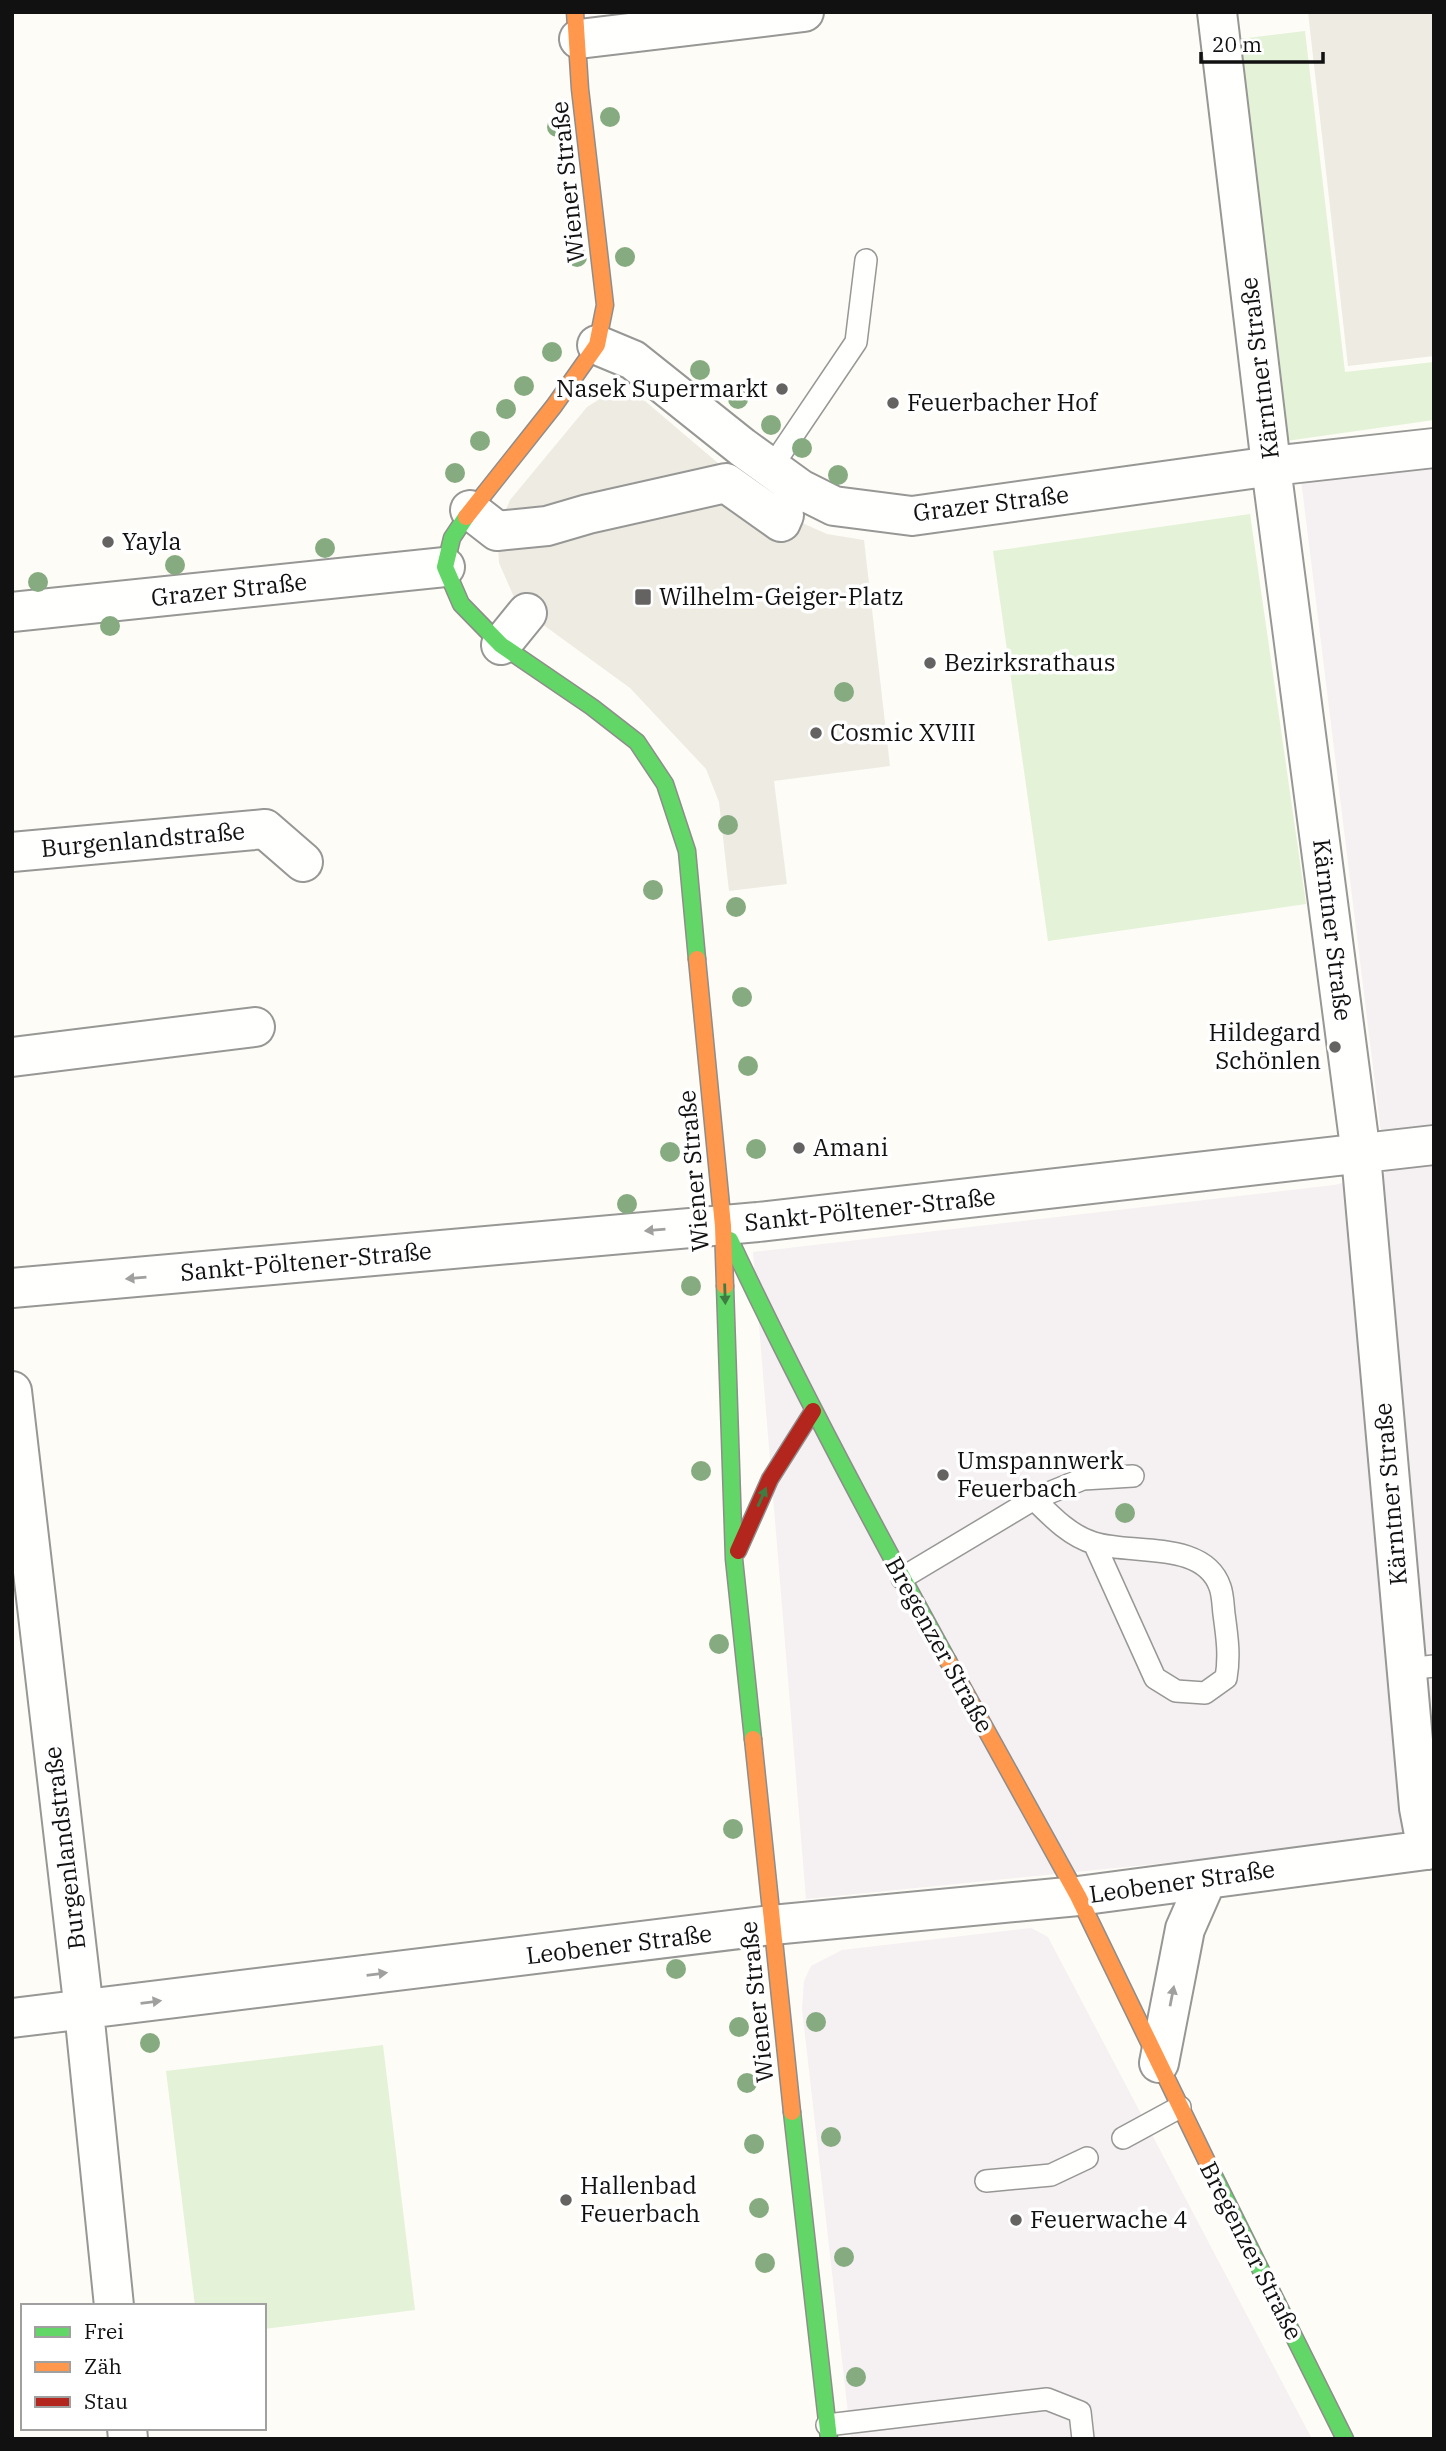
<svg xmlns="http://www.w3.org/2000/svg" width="1446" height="2451" font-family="'IBM Plex Serif',serif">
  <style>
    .industrial { fill: #f5f0f2 }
    .green { fill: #e4f2d8 }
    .plaza { fill: #edebe2 }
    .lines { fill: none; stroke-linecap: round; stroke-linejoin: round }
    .lane-casing { stroke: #979795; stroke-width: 24 }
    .street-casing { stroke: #979795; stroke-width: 42 }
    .fast-casing { stroke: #8e8d8b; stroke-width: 19 }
    .slow-casing { stroke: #8e8d8b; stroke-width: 19 }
    .jam-casing { stroke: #8e8d8b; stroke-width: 19 }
    .lane { stroke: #fffffe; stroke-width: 21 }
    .street { stroke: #fffffe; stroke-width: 38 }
    .fast { stroke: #63d668; stroke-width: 16 }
    .slow { stroke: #ff974d; stroke-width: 16 }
    .jam { stroke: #b3261e; stroke-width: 16 }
    .tree { fill: #87ab81 }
    .oneway { fill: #a0a09f }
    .oneway2 { fill: #3e7d41 }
    .poi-dot { fill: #646362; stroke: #fff; stroke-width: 2.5 }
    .labels { text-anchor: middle; stroke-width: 7; stroke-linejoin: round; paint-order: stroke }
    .street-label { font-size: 24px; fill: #111; stroke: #fff }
    .poi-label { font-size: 24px; fill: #111; stroke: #fff; text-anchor: start }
  </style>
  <rect width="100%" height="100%" fill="#fdfcf7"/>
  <!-- industrial -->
  <path class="industrial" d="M1434,463V1836L806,1899L753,1252L1334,1185L1386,1173L1301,479Z
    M1031,1928L1048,1937L1312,2439H851L802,2009L804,1981L811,1966L842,1950Z"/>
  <!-- green -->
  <path class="green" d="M1305,31L1345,372L1434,362V420L1286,441L1239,39Z
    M1250,514L1306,904L1048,941L993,551Z
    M383,2045L415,2310L264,2329V2306H195L166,2071Z"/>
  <!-- plaza -->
  <path class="plaza" d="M1308,12H1434V356L1348,366Z
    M611,392L645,401L725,469L784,515L827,534L864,540L890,766L774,781L787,884L729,891L719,802L706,769L630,688L527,613L514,597L499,563L497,531L510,500L587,407Z"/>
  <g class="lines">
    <!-- lane casing -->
    <g class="lane-casing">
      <path id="lane" d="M771,468L856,342L866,260
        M1034,1499C1051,1516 1070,1536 1094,1543C1132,1555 1204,1540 1220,1587C1223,1595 1223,1606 1224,1614C1227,1636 1230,1656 1226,1678L1205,1693L1176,1691L1155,1678L1094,1543
        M902,1578L1034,1499L1083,1479L1133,1476
        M1407,1669L1434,1666
        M1123,2138L1180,2107
        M986,2181L1051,2175L1087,2158
        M827,2425L1047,2399L1080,2412L1083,2439"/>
    </g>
    <!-- street casing -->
    <g class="street-casing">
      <path id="street" d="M1217,12L1274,490L1361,1155L1419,1808L1427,1850
        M579,39L804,12
        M597,345L633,360L742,447L800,489L834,506L912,516L1272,466L1434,448
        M470,510L497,531L547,526L588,514L726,483L781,522L784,515
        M12,612L445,567
        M501,645L527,613
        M12,852L265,829L303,862
        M12,1057L255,1027
        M12,1288L758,1222L1434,1145
        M12,1391L84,2011L114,2306
        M12,2018L772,1925L1078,1896L1434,1849
        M1159,2063L1185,1929L1207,1879
        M127,2428L128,2439"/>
    </g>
    <!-- fast casing -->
    <g class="fast-casing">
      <path id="fast" d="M466,517L452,538L445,567L461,604L501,645L592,707L637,742L665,784L687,851L697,959
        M730,1240C797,1383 872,1523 948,1661
        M725,1286L734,1559L753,1739
        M792,2112L829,2439
        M1212,2172L1345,2439"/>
    </g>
    <!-- slow casing -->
    <g class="slow-casing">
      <path id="slow" d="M466,517L554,406L597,345L605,305L580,89L575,12
        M697,959L723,1226L725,1286
        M948,1661L1078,1896L1212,2172
        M753,1739L792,2112"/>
    </g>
    <!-- jam casing -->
    <g class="jam-casing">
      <path id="jam" d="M738,1551L770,1479L813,1411"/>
    </g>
    <!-- lane -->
    <use href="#lane" class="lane"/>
    <!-- street -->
    <use href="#street" class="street"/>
    <!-- fast -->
    <use href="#fast" class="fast"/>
    <!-- slow -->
    <use href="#slow" class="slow"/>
    <!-- jam -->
    <use href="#jam" class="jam"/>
  </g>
  <!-- trees -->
  <g class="tree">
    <circle cx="610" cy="117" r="10"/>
    <circle cx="557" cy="127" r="10"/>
    <circle cx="577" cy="257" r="10"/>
    <circle cx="625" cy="257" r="10"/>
    <circle cx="552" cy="352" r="10"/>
    <circle cx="700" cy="370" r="10"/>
    <circle cx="524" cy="386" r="10"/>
    <circle cx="738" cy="399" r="10"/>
    <circle cx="506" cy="409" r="10"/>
    <circle cx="771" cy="425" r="10"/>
    <circle cx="480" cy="441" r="10"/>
    <circle cx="802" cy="448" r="10"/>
    <circle cx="455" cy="473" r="10"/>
    <circle cx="838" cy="475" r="10"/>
    <circle cx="325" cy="548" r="10"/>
    <circle cx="175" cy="565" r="10"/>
    <circle cx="38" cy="582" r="10"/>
    <circle cx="110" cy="626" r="10"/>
    <circle cx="844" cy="692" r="10"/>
    <circle cx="728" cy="825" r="10"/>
    <circle cx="653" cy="890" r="10"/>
    <circle cx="736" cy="907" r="10"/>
    <circle cx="742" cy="997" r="10"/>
    <circle cx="748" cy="1066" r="10"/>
    <circle cx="756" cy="1149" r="10"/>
    <circle cx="670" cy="1152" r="10"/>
    <circle cx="627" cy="1204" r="10"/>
    <circle cx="691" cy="1286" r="10"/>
    <circle cx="701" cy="1471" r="10"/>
    <circle cx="1125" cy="1513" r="10"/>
    <circle cx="719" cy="1644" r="10"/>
    <circle cx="733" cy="1829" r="10"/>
    <circle cx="676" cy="1969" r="10"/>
    <circle cx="816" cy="2022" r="10"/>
    <circle cx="739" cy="2027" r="10"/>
    <circle cx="150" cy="2043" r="10"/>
    <circle cx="747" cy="2083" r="10"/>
    <circle cx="831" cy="2137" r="10"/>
    <circle cx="754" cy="2144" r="10"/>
    <circle cx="759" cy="2208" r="10"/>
    <circle cx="844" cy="2257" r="10"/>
    <circle cx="765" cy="2263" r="10"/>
    <circle cx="856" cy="2377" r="10"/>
  </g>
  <!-- one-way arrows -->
  <defs><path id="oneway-solid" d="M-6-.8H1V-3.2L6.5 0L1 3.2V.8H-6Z" transform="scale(1.75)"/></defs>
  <g class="oneway">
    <use href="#oneway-solid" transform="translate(655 1230) rotate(175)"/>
    <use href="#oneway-solid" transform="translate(136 1278) rotate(175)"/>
    <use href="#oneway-solid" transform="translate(377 1974) rotate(-7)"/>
    <use href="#oneway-solid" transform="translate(1172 1996) rotate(-79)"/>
    <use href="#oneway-solid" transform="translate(151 2002) rotate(-7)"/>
  </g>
  <g class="oneway2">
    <use href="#oneway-solid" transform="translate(725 1294) rotate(88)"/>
    <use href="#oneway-solid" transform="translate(762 1497) rotate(-66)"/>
  </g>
  <!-- markers -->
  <g class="poi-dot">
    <circle cx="782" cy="389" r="7"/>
    <circle cx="893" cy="403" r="7"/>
    <circle cx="108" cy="542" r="7"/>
    <rect x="634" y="588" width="18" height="18" rx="3.5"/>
    <circle cx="930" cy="663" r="7"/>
    <circle cx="816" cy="733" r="7"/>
    <circle cx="1335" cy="1047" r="7"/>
    <circle cx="799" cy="1148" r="7"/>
    <circle cx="943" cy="1475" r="7"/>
    <circle cx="566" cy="2200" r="7"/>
    <circle cx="1016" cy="2220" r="7"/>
  </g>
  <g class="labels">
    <!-- street labels -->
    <g class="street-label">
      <text transform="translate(568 182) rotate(-96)" y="8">Wiener Straße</text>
      <text transform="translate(1260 368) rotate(-97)" y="8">Kärntner Straße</text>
      <text transform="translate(991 504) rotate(-7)" y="8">Grazer Straße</text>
      <text transform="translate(229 590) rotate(-6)" y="8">Grazer Straße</text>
      <text transform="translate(143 840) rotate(-5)" y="8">Burgenlandstraße</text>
      <text transform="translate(1332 930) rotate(83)" y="8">Kärntner Straße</text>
      <text transform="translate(694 1171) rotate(-95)" y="8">Wiener Straße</text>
      <text transform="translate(870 1210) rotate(-6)" y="8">Sankt-Pöltener-Straße</text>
      <text transform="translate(306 1262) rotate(-5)" y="8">Sankt-Pöltener-Straße</text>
      <text transform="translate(1391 1494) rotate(-95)" y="8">Kärntner Straße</text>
      <text transform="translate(939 1645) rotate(61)" y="8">Bregenzer Straße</text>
      <text transform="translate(65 1848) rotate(-97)" y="8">Burgenlandstraße</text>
      <text transform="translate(1182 1882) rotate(-8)" y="8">Leobener Straße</text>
      <text transform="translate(619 1945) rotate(-7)" y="8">Leobener Straße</text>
      <text transform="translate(757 2002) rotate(-96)" y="8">Wiener Straße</text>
      <text transform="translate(1251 2251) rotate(63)" y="8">Bregenzer Straße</text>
    </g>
    <!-- poi labels -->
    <g class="poi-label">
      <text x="768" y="397" text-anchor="end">Nasek Supermarkt</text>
      <text x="907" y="411">Feuerbacher Hof</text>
      <text x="122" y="550">Yayla</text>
      <text x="659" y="605">Wilhelm-Geiger-Platz</text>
      <text x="944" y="671">Bezirksrathaus</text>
      <text x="830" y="741">Cosmic XVIII</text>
      <text x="1321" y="1041" text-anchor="end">Hildegard<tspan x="1321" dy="28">Schönlen</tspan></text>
      <text x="813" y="1156">Amani</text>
      <text x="957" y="1469">Umspannwerk<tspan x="957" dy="28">Feuerbach</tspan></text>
      <text x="580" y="2194">Hallenbad<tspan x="580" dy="28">Feuerbach</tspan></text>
      <text x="1030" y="2228">Feuerwache 4</text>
    </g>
  </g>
  <!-- border -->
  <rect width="1446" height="2451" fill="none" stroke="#111111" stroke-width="28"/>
  <!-- legend -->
  <rect x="21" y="2304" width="245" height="126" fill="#ffffff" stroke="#a0a0a0" stroke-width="2"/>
  <rect x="35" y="2327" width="35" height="10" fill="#63d668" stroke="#a0a0a0" stroke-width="2"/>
  <text x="84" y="2339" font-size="21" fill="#111111">Frei</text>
  <rect x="35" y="2362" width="35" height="10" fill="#ff974d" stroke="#a0a0a0" stroke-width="2"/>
  <text x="84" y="2374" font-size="21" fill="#111111">Zäh</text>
  <rect x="35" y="2397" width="35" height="10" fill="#b3261e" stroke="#a0a0a0" stroke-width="2"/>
  <text x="84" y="2409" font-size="21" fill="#111111">Stau</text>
  <!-- scale -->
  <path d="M1201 52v10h122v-10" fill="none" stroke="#111111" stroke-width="3.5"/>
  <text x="1212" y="52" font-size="21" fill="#111111" stroke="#ffffff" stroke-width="5" paint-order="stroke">20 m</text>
</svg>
